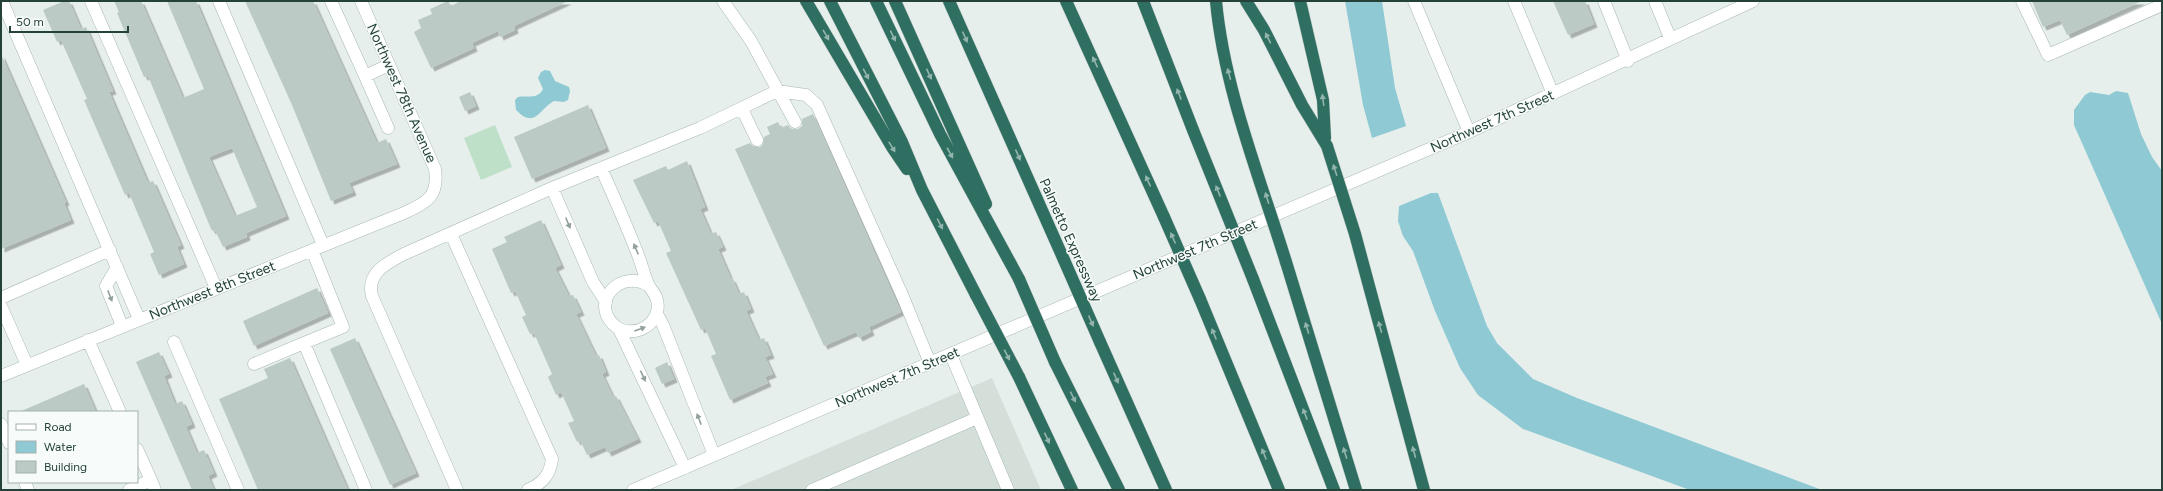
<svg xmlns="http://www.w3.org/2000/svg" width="2163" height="491" font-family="Figtree,sans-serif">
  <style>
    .built { fill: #d4dfda }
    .green { fill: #bfe0c8 }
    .water { fill: #8ec9d4 }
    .building { fill: #bbcac4; fill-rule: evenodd; filter: url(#shadow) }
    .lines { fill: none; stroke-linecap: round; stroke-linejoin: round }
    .minor-casing { stroke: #a8b8b2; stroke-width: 13 }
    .highway-casing { stroke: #c2cac8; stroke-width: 13 }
    .minor { stroke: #fff; stroke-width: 12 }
    .highway { stroke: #2f6f62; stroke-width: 12 }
    .highway-bridge-casing { stroke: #c2cac8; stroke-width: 13; stroke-linecap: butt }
    .highway-bridge { stroke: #2f6f62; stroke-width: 12 }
    .oneway { fill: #93b5ae }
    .oneway2 { fill: #92a09c }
    .labels { text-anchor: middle; stroke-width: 3; stroke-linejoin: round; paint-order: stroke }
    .street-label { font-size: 14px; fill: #24423a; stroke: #f7fbf9 }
  </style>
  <defs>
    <filter id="shadow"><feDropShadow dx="3.5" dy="3.5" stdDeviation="0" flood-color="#0004"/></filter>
  </defs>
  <rect width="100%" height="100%" fill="#e6efeb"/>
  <!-- built -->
  <path class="built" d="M992,378L1041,490H731Z"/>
  <!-- green -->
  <path class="green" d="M495,125L512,167L481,180L464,138Z"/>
  <!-- water -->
  <path class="water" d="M1345,1H1382L1395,88L1406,126L1372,138L1363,105Z
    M545,70L550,71L555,81L569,87L570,91L568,100L564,102L554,101C540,108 535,130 516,110L515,100L518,97C527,95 538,100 543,89L538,78L541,72Z
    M2116,91L2128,93L2141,134L2152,157L2162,171V324L2074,125V110L2085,95L2090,92L2109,95Z
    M1431,193H1438L1487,326L1497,343L1533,379L1577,398L1822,490H1690L1523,429L1478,395L1460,368L1435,311L1413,251L1403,236L1398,221L1399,206Z"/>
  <!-- building -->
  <path class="building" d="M64,1H69L81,29L86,27L113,91L109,92L148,183L153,181L180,243L181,245L177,247L184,264L159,275L150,254L154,252L129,193L125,195L84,100L87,99L61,40L57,42L43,10Z
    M114,1H141L183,98L204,89L167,1H196L286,216L246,233L247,237L223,247L215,230L213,231L211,229L148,76L144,77L117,13L119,12ZM232,148L257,207L235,216L209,157Z
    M245,1H313L377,143L386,139L397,164L349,183L353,192L331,201L292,105Z
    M448,1L451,6L461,1H568L514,26L515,30L500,37L498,31L472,43L474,48L431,68L414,32L421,28L418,20L432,14L430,9Z
    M1553,1H1585L1594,24L1568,35Z
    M2032,1H2142L2067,35L2060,20L2043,27Z
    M1,54L66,202L64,203L71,220L1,249Z
    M470,92L476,106L465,111L459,97Z
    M588,105L606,148L532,179L514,137Z
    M813,114L901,312L869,327L871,332L859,338L856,332L824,346L735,149L750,143L753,146L760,147L763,144L764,137L770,134L767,127L778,122L781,128L788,125L791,129H798L802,126V119Z
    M687,161L705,207L700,209L711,234L716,232L723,247L718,249L731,279L732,278L739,294L744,292L751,309L746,311L759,340L764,338L771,355L765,357L773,374L765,377L768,383L730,400L711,356L716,354L705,328L701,330L666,253L671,251L658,221L654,223L633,180L666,166L668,170Z
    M541,220L561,265L555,268L569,296L573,295L581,312L576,314L596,356L599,355L606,372L602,374L613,397L616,396L638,439L608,453L605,447L587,455L580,440L577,442L568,423L574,421L561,392L556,395L548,377L552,374L534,333L530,334L522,317L526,315L515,291L511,293L492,249L507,242L504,237Z
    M317,288L328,313L254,346L243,321Z
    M355,338L416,473L390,485L330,349Z
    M159,352L169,374L164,376L175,404L182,401L192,424L186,427L197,453L204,450L214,473L208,476L214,490H192L136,362Z
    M290,358L329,447L348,490H258L219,399L268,378L264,369Z
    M667,362L674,379L662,384L655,368Z
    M84,384L96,412H19Z"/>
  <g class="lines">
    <!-- minor casing -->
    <g class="minor-casing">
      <path id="minor" d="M2,1L139,319
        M91,1L216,288
        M219,1L323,245
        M331,1L365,76L389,65
        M723,1L751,41L795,122
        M1414,1L1469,132
        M1514,1L1553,94
        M1604,1L1628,61
        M1655,1L1670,38
        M2022,1L2048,55L2162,5
        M365,76L388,128
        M742,109L757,140
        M601,168C614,197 627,226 638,255C642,265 644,275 648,284C650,289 654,292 656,297C666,322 632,343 613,324C590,301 621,268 649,286
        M552,188L593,282L606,302
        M451,234L552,459C550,475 543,483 528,490
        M312,250L343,327L304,343L366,490
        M117,267L106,286L122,326
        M1,298L110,250
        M1,306L27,365
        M657,314L663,325L714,455
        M619,329L685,468
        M88,340L120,412
        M174,342L238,490
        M951,355L1008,490
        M254,364L304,343
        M1,376L404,213C427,203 439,196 435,169L361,1
        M1,424L9,443
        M137,449L151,480
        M25,482L28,490
        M129,490L151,480L155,490
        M457,490L372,296C366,273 387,263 404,254L552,188L700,128L777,91L806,95L817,105L903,297L930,363
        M633,490L1469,132L1753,1
        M812,490L977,418"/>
    </g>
    <!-- highway casing -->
    <g class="highway-casing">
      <path id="highway" d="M806,1L892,147L907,169
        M830,1L902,142L922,190L976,295
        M876,1L940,134L1019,279
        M895,1L986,204
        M949,1L1064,260
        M1066,1L1164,217
        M1143,1L1193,130
        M1246,1L1264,30L1302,105L1327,146
        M1300,1L1323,100L1325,138
        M1355,234L1424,490
        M1286,262L1356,490
        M1253,279L1334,490
        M1200,299L1279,490
        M1100,342L1166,490
        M1055,362L1119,490
        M1019,377L1072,490"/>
    </g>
    <!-- minor -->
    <use href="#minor" class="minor"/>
    <!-- highway -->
    <use href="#highway" class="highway"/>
    <!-- highway-bridge casing -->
    <g class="highway-bridge-casing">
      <path id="highway-bridge" d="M1216,1C1224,89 1260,178 1286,262
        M1193,130L1253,279
        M1327,146L1355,234
        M1164,217L1200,299
        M1064,260L1100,342
        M1019,279L1055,362
        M976,295L1019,377"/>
    </g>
    <!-- highway-bridge -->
    <use href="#highway-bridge" class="highway-bridge"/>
  </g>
  <!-- one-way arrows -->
  <defs><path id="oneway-solid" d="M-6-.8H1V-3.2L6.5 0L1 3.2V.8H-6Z"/></defs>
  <g class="oneway">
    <use href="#oneway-solid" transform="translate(826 35) rotate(60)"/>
    <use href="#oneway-solid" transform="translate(893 36) rotate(64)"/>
    <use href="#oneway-solid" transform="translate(965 37) rotate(66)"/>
    <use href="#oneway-solid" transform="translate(1268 38) rotate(-117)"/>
    <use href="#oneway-solid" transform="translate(1095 62) rotate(-115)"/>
    <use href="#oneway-solid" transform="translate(866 74) rotate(62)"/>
    <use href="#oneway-solid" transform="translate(929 74) rotate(65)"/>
    <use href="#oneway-solid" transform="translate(1229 74) rotate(-105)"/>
    <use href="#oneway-solid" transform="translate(1179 94) rotate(-111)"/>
    <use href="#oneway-solid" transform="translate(1323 100) rotate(-98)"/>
    <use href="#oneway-solid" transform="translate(892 147) rotate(58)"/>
    <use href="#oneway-solid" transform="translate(950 153) rotate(61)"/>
    <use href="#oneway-solid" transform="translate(1018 155) rotate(66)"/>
    <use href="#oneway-solid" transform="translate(1335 170) rotate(-108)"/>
    <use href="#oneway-solid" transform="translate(1148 181) rotate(-114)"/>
    <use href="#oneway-solid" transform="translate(1218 191) rotate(-112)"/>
    <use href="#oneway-solid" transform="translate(1267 198) rotate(-107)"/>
    <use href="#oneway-solid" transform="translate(940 224) rotate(63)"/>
    <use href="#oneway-solid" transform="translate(1173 238) rotate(-114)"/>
    <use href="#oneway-solid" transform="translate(1091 321) rotate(66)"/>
    <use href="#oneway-solid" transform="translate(1380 327) rotate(-105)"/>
    <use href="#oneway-solid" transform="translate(1307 328) rotate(-107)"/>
    <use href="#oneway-solid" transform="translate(1214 334) rotate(-112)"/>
    <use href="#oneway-solid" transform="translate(1007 355) rotate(63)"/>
    <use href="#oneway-solid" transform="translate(1116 378) rotate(66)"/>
    <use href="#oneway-solid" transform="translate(1073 397) rotate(64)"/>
    <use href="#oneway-solid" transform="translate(1305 414) rotate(-111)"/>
    <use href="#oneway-solid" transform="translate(1047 438) rotate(65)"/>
    <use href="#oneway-solid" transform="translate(1414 452) rotate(-105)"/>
    <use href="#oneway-solid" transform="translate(1345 453) rotate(-107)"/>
    <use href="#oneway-solid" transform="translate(1264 454) rotate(-112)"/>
  </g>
  <g class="oneway2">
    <use href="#oneway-solid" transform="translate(568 223) rotate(67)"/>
    <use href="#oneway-solid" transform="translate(636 249) rotate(-113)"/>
    <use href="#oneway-solid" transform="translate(110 296) rotate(69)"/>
    <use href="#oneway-solid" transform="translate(640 329) rotate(-20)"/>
    <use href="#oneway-solid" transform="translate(643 376) rotate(65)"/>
    <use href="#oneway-solid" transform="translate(699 419) rotate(-111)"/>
  </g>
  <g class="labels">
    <!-- street labels -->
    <g class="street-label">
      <text transform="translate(402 93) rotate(66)" y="5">Northwest 78th Avenue</text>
      <text transform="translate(1492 121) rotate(-24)" y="5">Northwest 7th Street</text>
      <text transform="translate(1071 240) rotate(66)" y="5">Palmetto Expressway</text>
      <text transform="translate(1195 249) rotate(-23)" y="5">Northwest 7th Street</text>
      <text transform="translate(212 290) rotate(-22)" y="5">Northwest 8th Street</text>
      <text transform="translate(897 377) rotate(-23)" y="5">Northwest 7th Street</text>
    </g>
  </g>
  <!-- border -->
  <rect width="2163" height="491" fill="none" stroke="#24423a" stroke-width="4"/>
  <!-- legend -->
  <rect x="8" y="411" width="130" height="72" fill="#f7fbf9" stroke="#a3b1ad"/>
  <rect x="16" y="424" width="20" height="6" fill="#ffffff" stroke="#a3b1ad"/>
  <text x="44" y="431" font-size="12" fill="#24423a">Road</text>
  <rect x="16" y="441" width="20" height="12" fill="#8ec9d4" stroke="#a3b1ad"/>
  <text x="44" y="451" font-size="12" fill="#24423a">Water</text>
  <rect x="16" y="461" width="20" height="12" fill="#bbcac4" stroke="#a3b1ad"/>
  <text x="44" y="471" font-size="12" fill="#24423a">Building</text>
  <!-- scale -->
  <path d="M10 26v6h118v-6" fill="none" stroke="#24423a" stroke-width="2"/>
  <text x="16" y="26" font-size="12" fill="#24423a" stroke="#f7fbf9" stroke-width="3" paint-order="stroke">50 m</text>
</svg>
